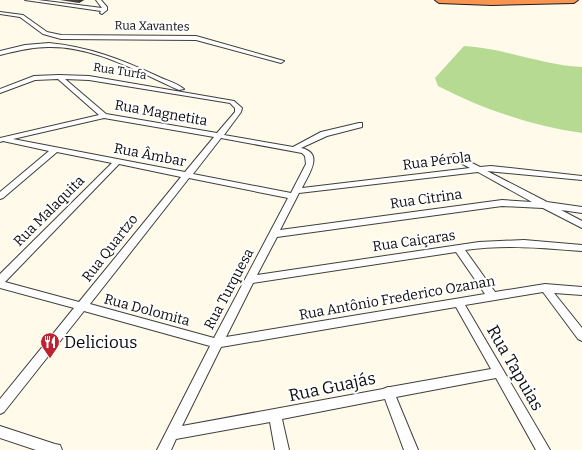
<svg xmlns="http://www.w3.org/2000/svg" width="582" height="450" font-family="Bitter,serif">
<rect width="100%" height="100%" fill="#fffaea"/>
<!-- forest -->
<path fill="#b7da93" d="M464,46C504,48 542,65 582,67V133C533,126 482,109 438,86L435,78Z"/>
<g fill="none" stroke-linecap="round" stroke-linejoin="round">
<!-- street casing -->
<g stroke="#3f3f3f" stroke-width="2">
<path id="street" d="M25,0H38L102,8L96,0H101L107,7V10L102,14L100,13L101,11Z
M0,12L23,15L47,32L61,35L196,36L284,61L281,63L196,40L61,39L43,34L20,17L0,14Z
M49,43C89,47 121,59 157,76C165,80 177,83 184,89L179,90C138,72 95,46 48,47C32,47 16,51 0,55V51L25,45Z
M59,75L89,76L234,101L242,108L241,112L224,135L293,147L321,132L359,123H362V127L327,136L301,148C325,153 308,175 302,188L470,168L451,158L450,156L454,154L480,167L491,166L582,176V180L487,171L547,202L582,207V213L561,210L582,221V228L543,208L502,206L277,237L257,275L479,242L524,240L582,245V251C543,248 504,244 465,250L495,292L545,284L582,287V295L554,293L582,328V341L578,339L543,292L465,305L550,450H536L496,378L396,397L418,450H404L385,399L282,419L289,450H275L270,422L176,439L171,450H157L210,346L84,311L4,412L0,414V399L74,308L0,288V274L112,163L57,152L3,198L0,199V192L49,151L3,141L0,142V138L99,115L58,79L35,80L0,93V89L34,76ZM65,79L89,80L224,102L230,103L235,108V112L217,133L106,114ZM104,118L214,137L185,172L13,139ZM221,138L302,153L305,156L306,164L291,193L193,174ZM119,164L181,177L79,302L5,282ZM478,172L532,202L502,200L280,230L299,193ZM189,178L288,198L214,338L90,304ZM456,252L485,294L226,337L253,283ZM456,307L491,369L390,387H388L383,389L182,426L221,347Z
M0,426L55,444L60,445L62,450H36L0,438Z"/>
</g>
<!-- highway casing -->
<g stroke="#1d1d1d" stroke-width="2">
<path id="highway" d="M435,0H578L574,3L492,5L439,3Z"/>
</g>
<!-- street -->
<use href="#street" fill="#fff" fill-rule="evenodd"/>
<!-- highway -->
<use href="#highway" fill="#f79551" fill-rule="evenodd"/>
</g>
<!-- wall -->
<path fill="#48413e" d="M60,0H84L79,3Z"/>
<!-- shaded-wall -->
<path fill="#3b3532" d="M79,0H84L79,3Z"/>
<!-- icons -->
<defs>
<g id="restaurant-pin" transform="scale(1)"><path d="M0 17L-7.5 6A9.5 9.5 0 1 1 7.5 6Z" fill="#bd2231" stroke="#fff"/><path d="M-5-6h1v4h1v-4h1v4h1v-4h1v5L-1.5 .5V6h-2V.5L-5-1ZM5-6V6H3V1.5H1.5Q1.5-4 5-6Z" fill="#fff"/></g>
</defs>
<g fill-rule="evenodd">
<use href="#restaurant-pin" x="50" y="342"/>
</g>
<g text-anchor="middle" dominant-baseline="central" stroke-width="4" stroke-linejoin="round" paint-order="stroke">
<!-- far-street labels -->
<g font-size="12" fill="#0c0c0c" stroke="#fff">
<text transform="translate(152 26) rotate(1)">Rua Xavantes</text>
<text transform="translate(120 71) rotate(9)">Rua Turfa</text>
</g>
<!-- street labels -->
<g font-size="14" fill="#0c0c0c" stroke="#fff">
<text transform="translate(161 113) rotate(10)">Rua Magnetita</text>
<text transform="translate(150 155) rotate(11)">Rua Âmbar</text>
<text transform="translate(437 161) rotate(-7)">Rua Pérola</text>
<text transform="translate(426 199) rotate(-8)">Rua Citrina</text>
<text transform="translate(49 211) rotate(-45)">Rua Malaquita</text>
<text transform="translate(414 241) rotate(-8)">Rua Caiçaras</text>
<text transform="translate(110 248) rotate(-52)">Rua Quartzo</text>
<text transform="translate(229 289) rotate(-62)">Rua Turquesa</text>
<text transform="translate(397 298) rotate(-10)">Rua Antônio Frederico Ozanan</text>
<text transform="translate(147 310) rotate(15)">Rua Dolomita</text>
</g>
<!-- near-poi labels -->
<g font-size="17" fill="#0c0c0c" stroke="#fff" text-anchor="start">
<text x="64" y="342">Delicious</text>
</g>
<!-- near-street labels -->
<g font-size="17" fill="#0c0c0c" stroke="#fff">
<text transform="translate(515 368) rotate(60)">Rua Tapuias</text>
<text transform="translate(332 387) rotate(-12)">Rua Guajás</text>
</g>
</g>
</svg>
